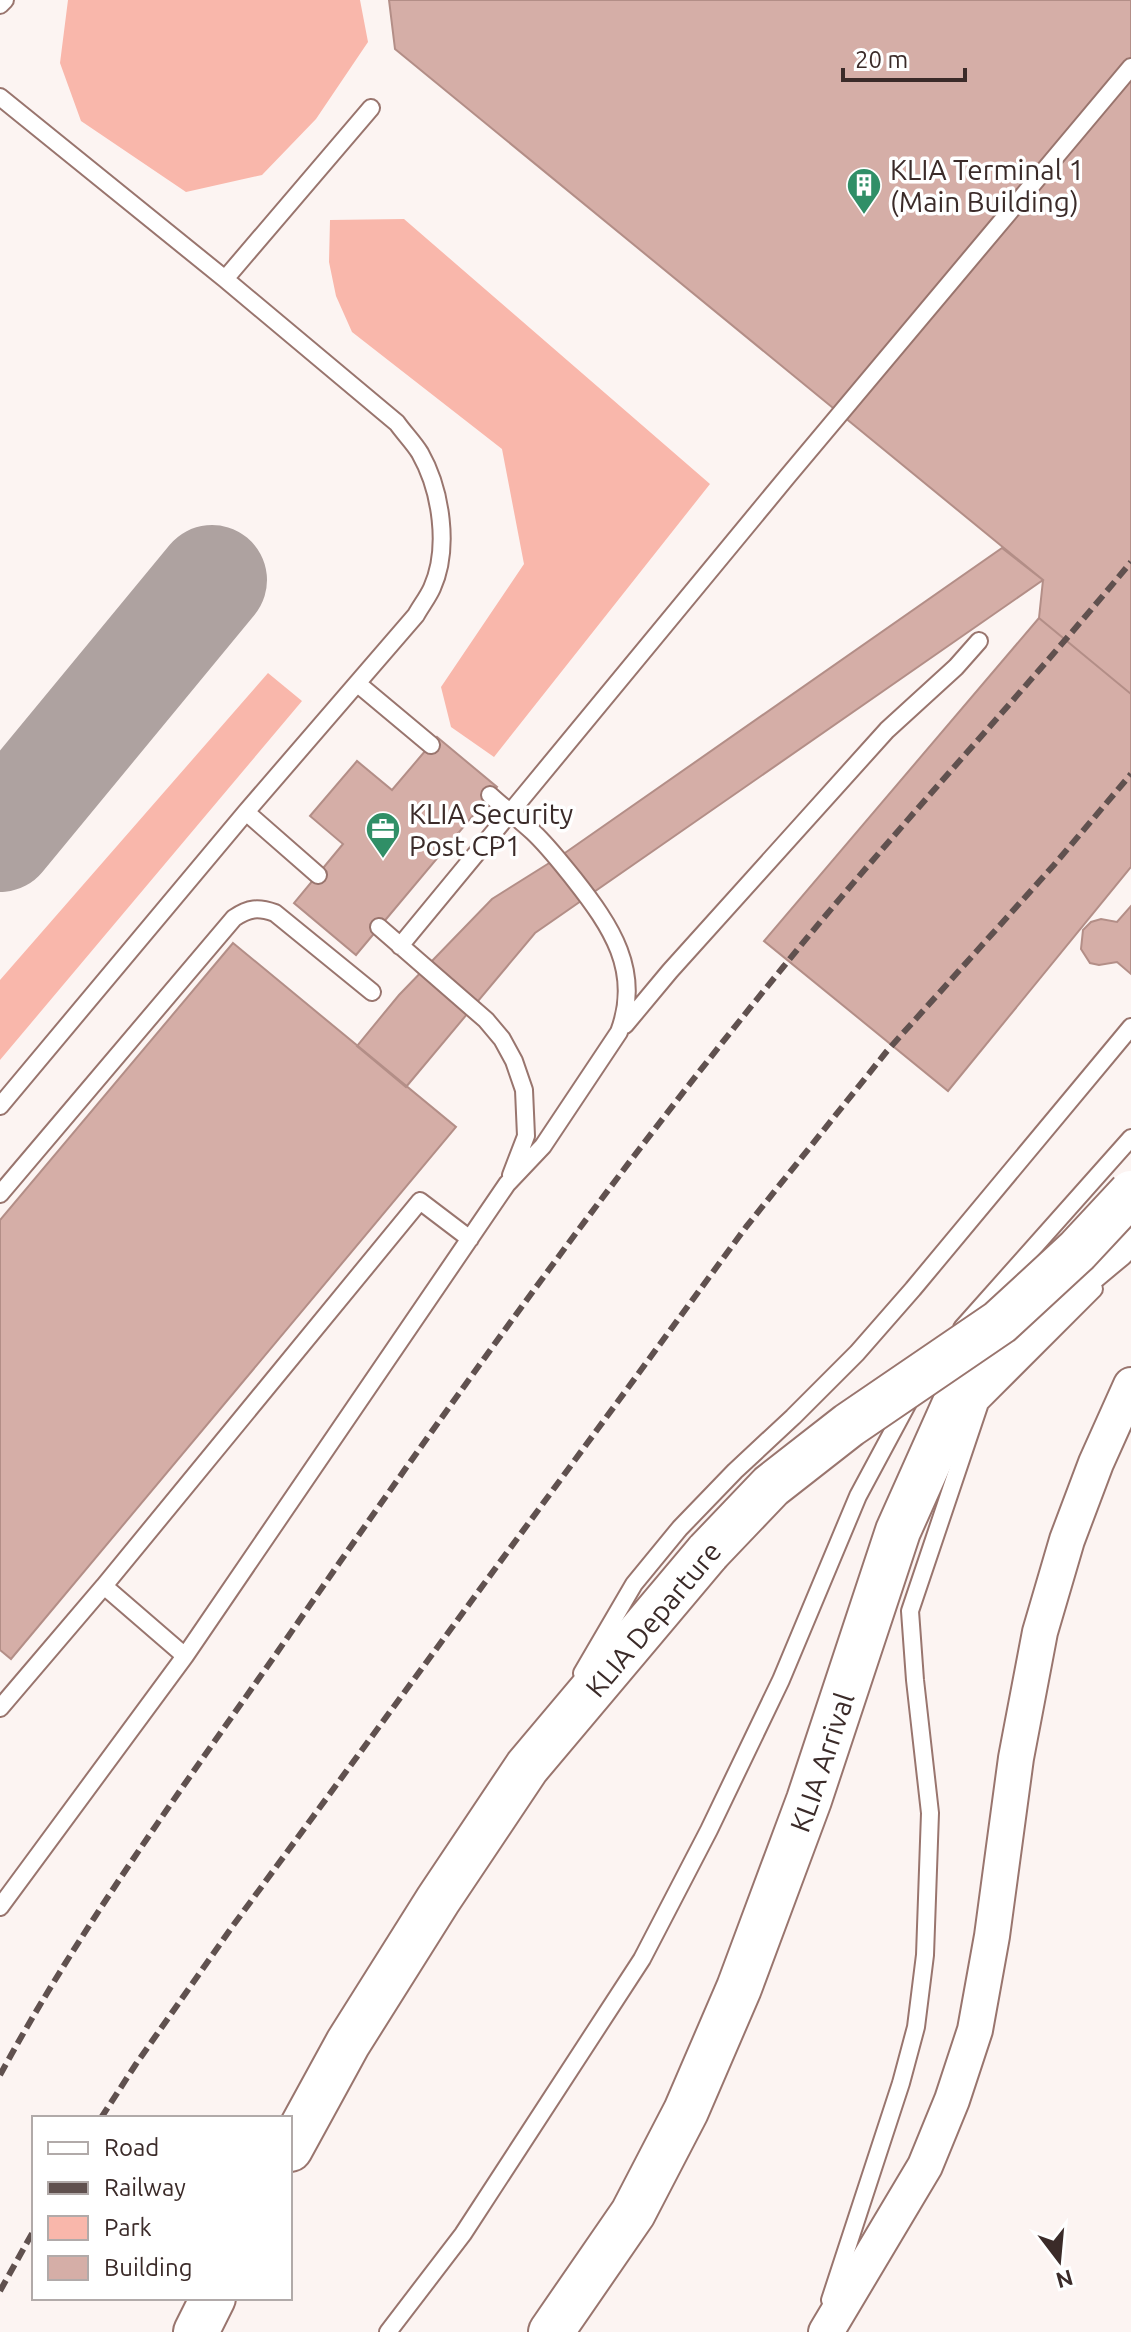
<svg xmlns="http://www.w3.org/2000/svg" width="1131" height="2332" font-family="Ubuntu,sans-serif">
<rect width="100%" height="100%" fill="#fcf4f2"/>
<!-- green -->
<path fill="#f9b7ab" d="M68,0H360L368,42L316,119L262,175L186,192L81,121L60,63Z
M404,219L710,484L494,757L451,727L441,687L524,564L502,449L352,332L336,296L329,262L330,220Z
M268,673L302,701L0,1060V980Z"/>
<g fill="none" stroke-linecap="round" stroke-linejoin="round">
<!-- taxiway -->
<path stroke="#aea2a0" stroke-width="110" d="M0,837L212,580"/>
</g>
<!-- building -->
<path fill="#d5aea7" stroke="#b38e87" stroke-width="2" d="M389,0H1131V694L1039,618L1043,580L395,49Z
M1002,548L1043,580L535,933L406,1087L357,1046L399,995L492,899L562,855Z
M1039,618L1131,694V867L948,1091L764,941Z
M437,737L497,787L356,955L294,903L343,844L310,816L357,761L392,790Z
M1131,906V974L1117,962L1099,965L1090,963L1081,949L1083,930L1091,922L1101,919L1117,922Z
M233,943L456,1127L11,1659L0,1650V1220Z"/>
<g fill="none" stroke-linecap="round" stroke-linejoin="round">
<!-- service casing -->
<g stroke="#99756e" stroke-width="20">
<path id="service" d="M0,5L5,0
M0,97L225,279L397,423C404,433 414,443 420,453C441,490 450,548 432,588C428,597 421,606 416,615L246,812L0,1106
M225,279L371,108
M358,684L431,745
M246,812L318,875
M379,927L486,1020L502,1039L514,1061L524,1090L526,1136L511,1175
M400,946L787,477L1131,67
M625,1025L670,971L887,730L956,667L979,641
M0,1194L234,918C249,908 258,907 275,913L372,992
M962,1328L1131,1138
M104,1586L420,1201L470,1239
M582,1673L634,1584L680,1528L735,1471L793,1417L857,1353L913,1289L1131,1027
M0,1708L104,1586L185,1656
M0,1907L185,1656L507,1184L543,1146L619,1032C642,971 611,926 574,879C561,863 548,846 533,832C519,819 504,808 490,795
M830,2300L901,2083L916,2027L925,1955L930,1813L915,1680L910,1611L980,1403L1094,1289
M388,2332L463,2234L642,1959L709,1830L781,1680L858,1496L909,1401"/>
</g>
<!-- minor casing -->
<g stroke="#99756e" stroke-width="38">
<path id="minor" d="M826,2332L925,2166L952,2100L975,2030L992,1936L1016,1758L1040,1632L1067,1540L1096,1463L1131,1385"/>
</g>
<!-- primary casing -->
<g stroke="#99756e" stroke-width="48">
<g id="primary">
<path d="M290,2149L348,2043L438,1900L527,1767L708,1552"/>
<path d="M196,2332L213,2298"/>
<path id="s1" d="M551,2332L633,2213L686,2111L739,1988L809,1800L898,1531L957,1399L978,1368L1011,1332L1114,1246L1131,1229"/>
</g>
</g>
<!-- service -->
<use href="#service" stroke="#fff" stroke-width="16"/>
<!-- minor -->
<use href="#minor" stroke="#fff" stroke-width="34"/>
<!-- primary -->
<use href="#primary" stroke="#fff" stroke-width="44"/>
<!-- rail -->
<path stroke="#60514f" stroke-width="6" stroke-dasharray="12 6" stroke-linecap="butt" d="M0,2075C80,1928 180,1791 276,1654C438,1420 603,1187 784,966C896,828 1018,699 1131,562
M101,2118L136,2064L232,1927L746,1227L887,1051L1054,865L1131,774
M0,2291L34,2230"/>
<!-- primary-bridge casing -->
<g stroke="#99756e" stroke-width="48" stroke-linecap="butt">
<path id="primary-bridge" d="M708,1552L771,1486L849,1425L1000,1322L1077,1251L1131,1193"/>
</g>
<!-- primary-bridge -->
<use href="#primary-bridge" stroke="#fff" stroke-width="44"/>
</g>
<!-- icons -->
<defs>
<g id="building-pin" transform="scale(1.8)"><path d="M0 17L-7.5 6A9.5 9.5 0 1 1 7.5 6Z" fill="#308f67" stroke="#fff"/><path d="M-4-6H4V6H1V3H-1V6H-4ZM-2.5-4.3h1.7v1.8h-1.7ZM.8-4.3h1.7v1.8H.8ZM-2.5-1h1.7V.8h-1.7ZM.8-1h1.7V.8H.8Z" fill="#fff"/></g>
<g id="office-pin" transform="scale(1.8)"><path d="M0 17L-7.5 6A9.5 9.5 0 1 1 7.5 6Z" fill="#308f67" stroke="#fff"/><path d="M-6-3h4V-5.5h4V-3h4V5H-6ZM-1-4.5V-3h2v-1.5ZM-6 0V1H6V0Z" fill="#fff"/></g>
</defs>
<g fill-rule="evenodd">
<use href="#building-pin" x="864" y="185"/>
<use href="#office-pin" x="383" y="829"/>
</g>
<g text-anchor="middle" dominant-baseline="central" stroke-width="7" stroke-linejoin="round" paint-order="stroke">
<!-- poi labels -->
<g font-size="28" fill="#3b2b29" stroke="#fff" text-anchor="start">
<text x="890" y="169">KLIA Terminal 1<tspan x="890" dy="32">(Main Building)</tspan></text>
<text x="409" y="813">KLIA Security<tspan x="409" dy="32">Post CP1</tspan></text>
</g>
<!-- street labels -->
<g font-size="28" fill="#3b2b29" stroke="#fff">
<text transform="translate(653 1619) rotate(-50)">KLIA Departure</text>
<text stroke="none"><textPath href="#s1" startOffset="634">KLIA Arrival</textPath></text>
</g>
</g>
<!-- legend -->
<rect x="32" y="2116" width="260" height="184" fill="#ffffff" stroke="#b1aaa9" stroke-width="2"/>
<rect x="48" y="2142" width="40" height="12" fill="#ffffff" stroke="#b1aaa9" stroke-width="2"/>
<text x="104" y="2156" font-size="24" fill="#3b2b29">Road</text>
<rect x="48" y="2182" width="40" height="12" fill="#60514f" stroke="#b1aaa9" stroke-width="2"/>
<text x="104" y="2196" font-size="24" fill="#3b2b29">Railway</text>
<rect x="48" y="2216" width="40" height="24" fill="#f9b7ab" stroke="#b1aaa9" stroke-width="2"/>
<text x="104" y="2236" font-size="24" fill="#3b2b29">Park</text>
<rect x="48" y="2256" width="40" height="24" fill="#d5aea7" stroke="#b1aaa9" stroke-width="2"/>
<text x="104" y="2276" font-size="24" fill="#3b2b29">Building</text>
<!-- north arrow -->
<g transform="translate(1059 2260) rotate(164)" stroke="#ffffff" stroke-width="6" paint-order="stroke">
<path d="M0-6L14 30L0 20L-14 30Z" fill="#3b2b29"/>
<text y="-12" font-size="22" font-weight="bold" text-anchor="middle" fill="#3b2b29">N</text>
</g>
<!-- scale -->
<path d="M843 68v12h122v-12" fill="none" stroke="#3b2b29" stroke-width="4"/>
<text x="855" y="68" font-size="24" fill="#3b2b29" stroke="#ffffff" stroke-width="6" paint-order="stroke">20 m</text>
</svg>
